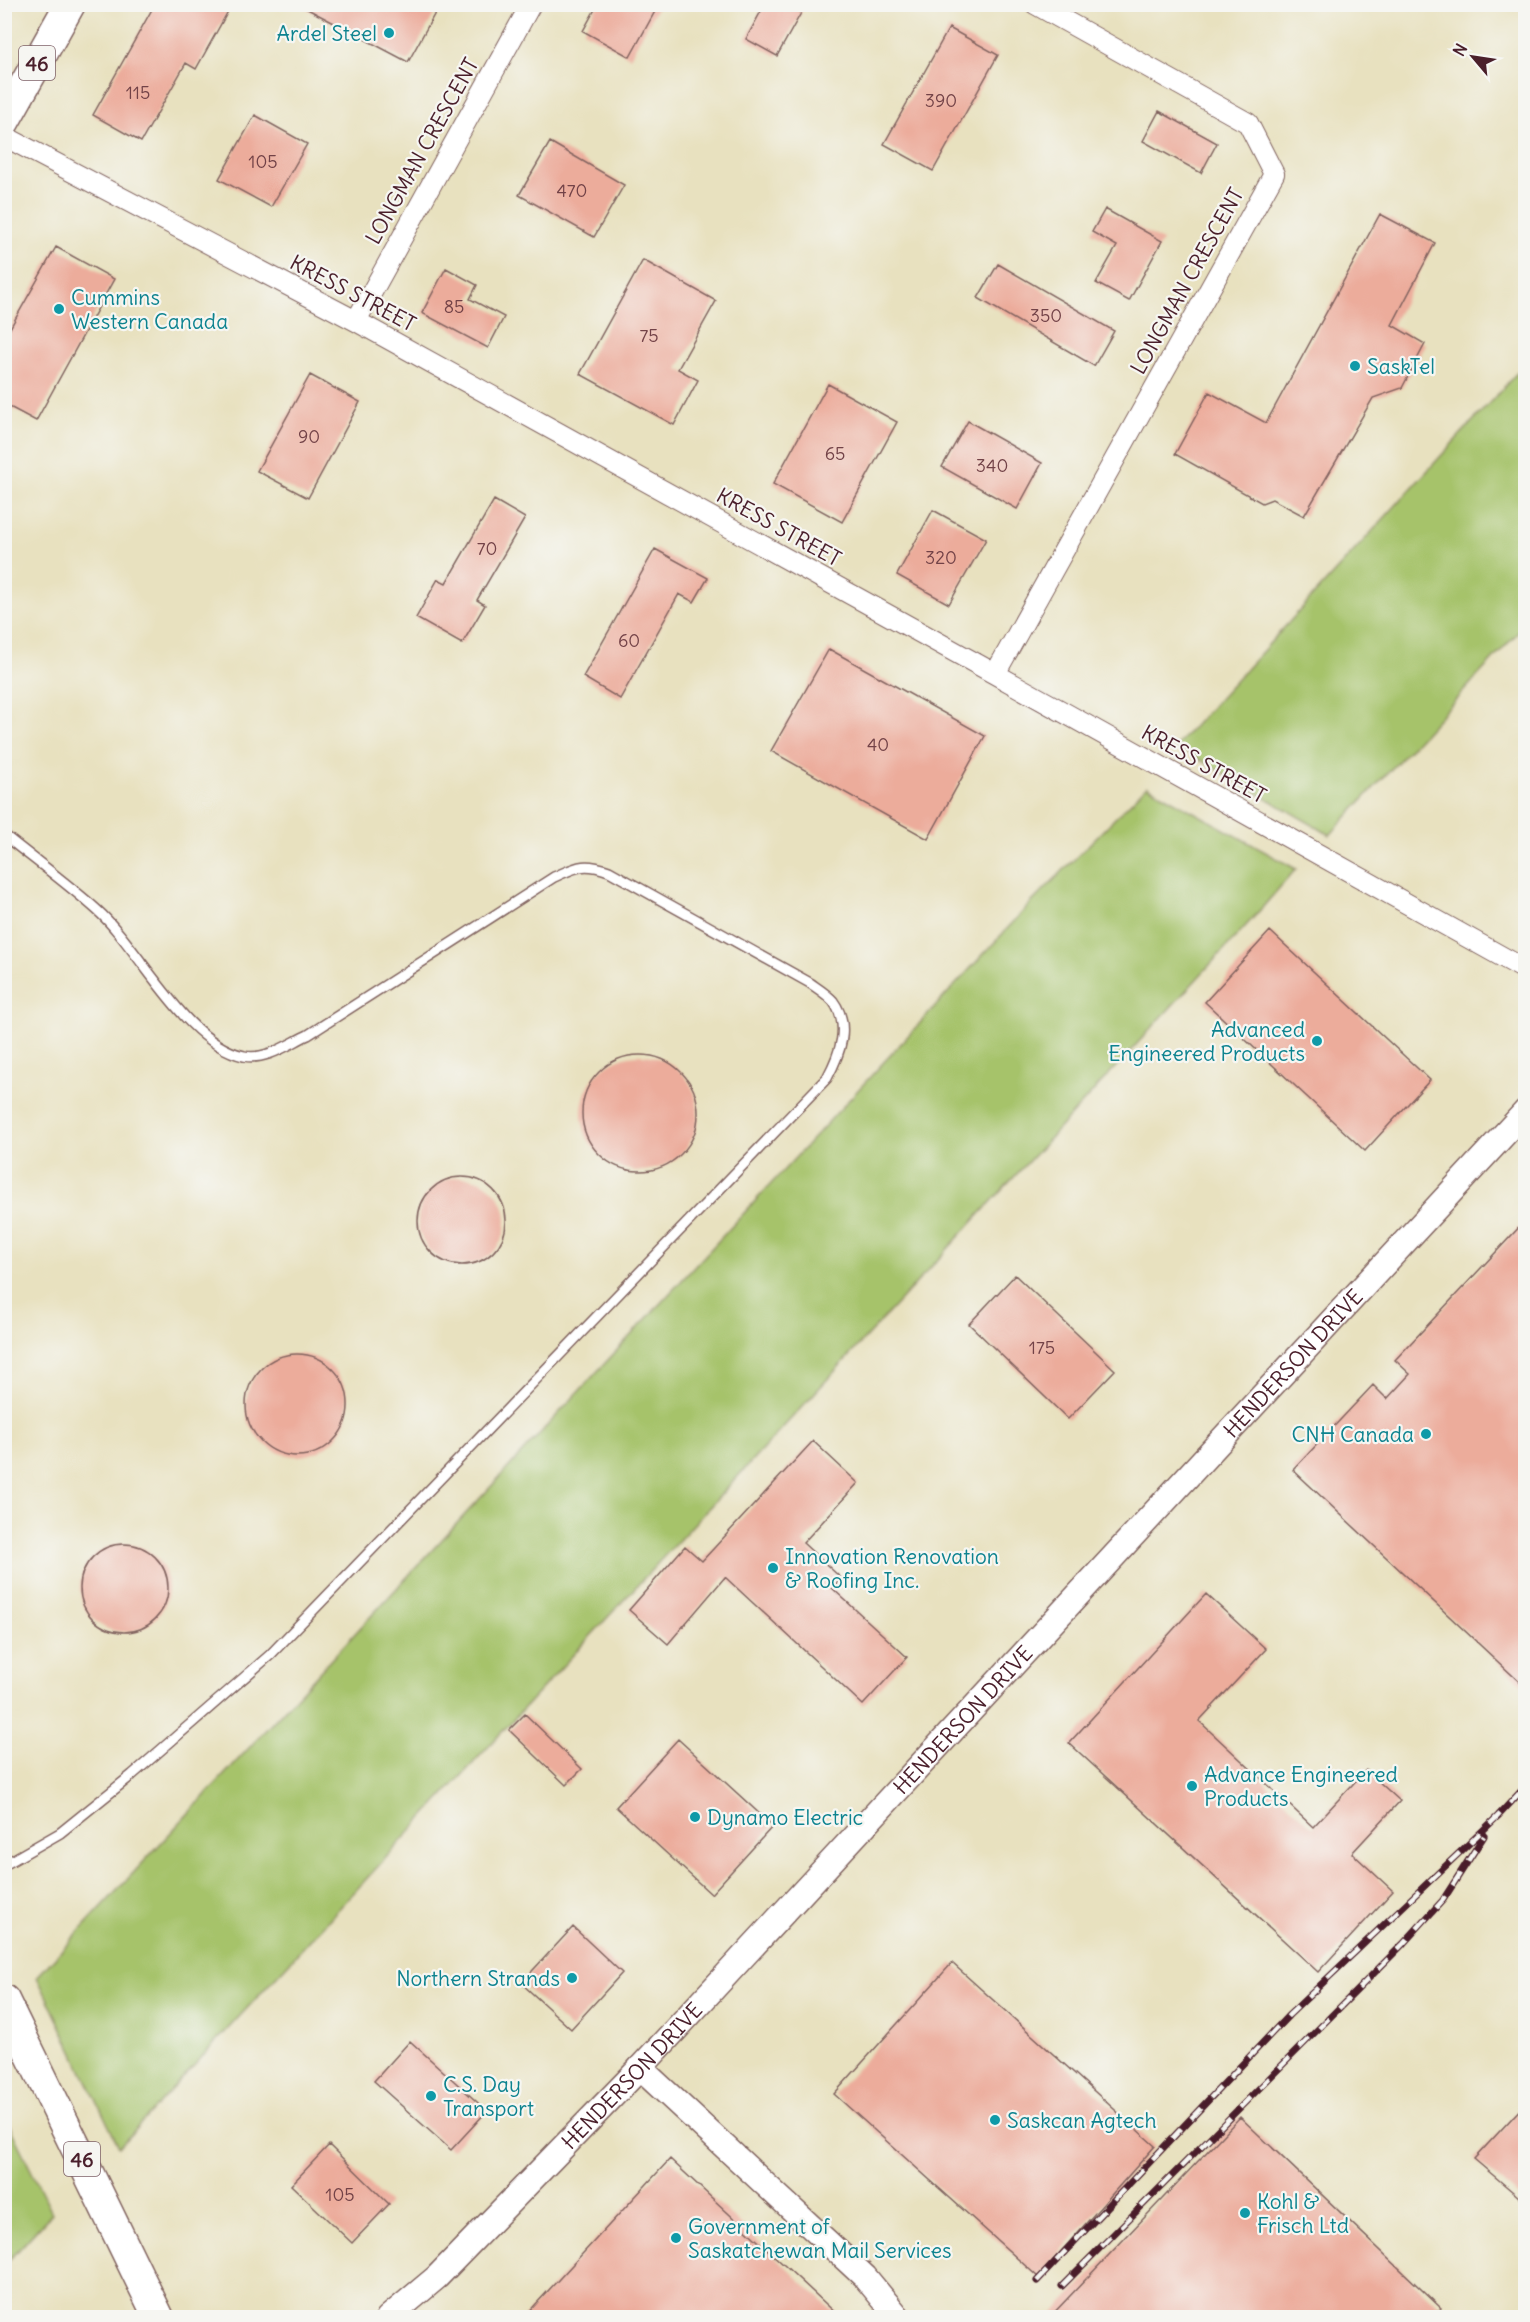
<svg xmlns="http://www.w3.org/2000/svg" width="1530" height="2322" font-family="Delius,sans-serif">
<rect width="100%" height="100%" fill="#f6f6f2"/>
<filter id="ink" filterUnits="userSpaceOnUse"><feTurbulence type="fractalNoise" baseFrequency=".0167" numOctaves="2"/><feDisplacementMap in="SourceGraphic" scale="12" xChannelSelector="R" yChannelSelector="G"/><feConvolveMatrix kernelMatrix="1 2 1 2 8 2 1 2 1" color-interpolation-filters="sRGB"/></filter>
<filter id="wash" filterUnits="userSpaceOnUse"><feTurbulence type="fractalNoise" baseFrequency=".008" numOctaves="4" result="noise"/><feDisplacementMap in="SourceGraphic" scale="24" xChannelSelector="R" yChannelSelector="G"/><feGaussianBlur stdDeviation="1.35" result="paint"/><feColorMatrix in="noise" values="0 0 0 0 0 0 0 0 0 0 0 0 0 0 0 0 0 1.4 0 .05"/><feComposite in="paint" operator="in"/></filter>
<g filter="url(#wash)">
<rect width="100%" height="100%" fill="#e8e1bf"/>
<!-- green -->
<path fill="#a6c36b" stroke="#78714b" stroke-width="1.5" d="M1525,364V625L1330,835L1176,746Z
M1147,786L1296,869L1254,917L119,2147L37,1977L1031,903Z
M4,2115L52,2213L5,2265H4Z"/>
<g id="blocks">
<!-- building -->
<path fill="#ecac9b" d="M155,4H232L196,69L186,63L141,142L93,115Z
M298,4H440L408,62Z
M598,4H659L630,57L583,31Z
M765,4H806L777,56L746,39Z
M949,28L998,55L933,171L884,144Z
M1159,111L1217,143L1201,173L1143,141Z
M255,115L307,144L271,207L219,179Z
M550,142L624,185L594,237L519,195Z
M1105,209L1162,241L1129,301L1096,283L1117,246L1092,232Z
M1380,214L1435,243L1392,325L1425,344L1402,388L1373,398L1304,516L1272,499L1262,503L1175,454L1209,392L1266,423Z
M56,247L114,279L36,421L4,404V339Z
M643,260L716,301L678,369L698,380L674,425L580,374Z
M998,264L1114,331L1094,366L978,298Z
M446,268L477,285L470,299L504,317L488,348L422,313Z
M310,375L360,402L308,498L257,471Z
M828,384L897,422L842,522L773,484Z
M968,421L1042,463L1017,509L942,467Z
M494,500L525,518L477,600L485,605L462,644L416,618L438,579L446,583Z
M933,510L986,539L949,604L897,575Z
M655,549L708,578L694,602L679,594L620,699L583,677Z
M829,649L985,736L928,839L771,751Z
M1270,931L1430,1080L1365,1151L1205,1002Z
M582 1113a58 58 0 1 1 116 0a58 58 0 1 1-116 0Z
M418 1221a44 44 0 1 1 88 0a44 44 0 1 1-88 0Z
M1526,1220V1688L1293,1470L1373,1385L1387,1399L1410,1374L1395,1360Z
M1015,1275L1115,1370L1068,1419L969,1324Z
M246 1405a51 51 0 1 1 102 0a51 51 0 1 1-102 0Z
M813,1441L858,1483L803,1543L841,1578L832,1588L907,1657L863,1705L725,1577L668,1644L629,1610L685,1546L702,1561Z
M80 1588a44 44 0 1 1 88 0a44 44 0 1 1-88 0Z
M1206,1594L1266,1649L1199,1721L1313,1827L1366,1770L1400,1801L1352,1853L1393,1891L1318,1972L1069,1743Z
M525,1714L582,1769L566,1785L509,1730Z
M678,1739L773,1826L711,1894L616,1807Z
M573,1927L622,1973L571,2029L521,1983Z
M952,1963L1155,2146L1038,2277L834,2094Z
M410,2041L487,2111L451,2150L374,2081Z
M1526,2103V2203L1474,2159Z
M1240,2117L1441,2308L1432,2318H1049Z
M329,2145L389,2204L352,2243L291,2185Z
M670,2159L841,2318H523Z"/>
</g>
</g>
<g filter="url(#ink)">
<use href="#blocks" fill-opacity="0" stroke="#81635f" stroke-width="1.5"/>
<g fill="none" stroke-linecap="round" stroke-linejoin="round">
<!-- service casing -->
<g stroke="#81635f" stroke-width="12">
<path id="service" d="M4,835C35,860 68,884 97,910C140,948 185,1044 244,1056C266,1061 290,1043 308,1035L554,877C577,867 583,862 609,871L810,983C817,988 827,994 833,1001C851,1025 840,1054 827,1078L270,1655L132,1775L60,1833L4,1865"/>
</g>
<!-- minor casing -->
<g stroke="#81635f" stroke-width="22">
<path id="minor" d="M4,136L356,321L995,674L1526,970
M356,321L531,4
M995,674L1274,174L1248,123L1035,4"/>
</g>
<!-- tertiary casing -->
<g stroke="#81635f" stroke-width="27">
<g id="tertiary">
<path d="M640,2068L865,2277L899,2318"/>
<path id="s1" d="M388,2318L437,2277L640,2068L1526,1111"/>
</g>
</g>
<!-- primary casing -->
<g stroke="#81635f" stroke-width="33">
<path id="primary" d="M4,122L70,4
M4,2000L159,2318"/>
</g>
<!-- service -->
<use href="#service" stroke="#fff" stroke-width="9"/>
<!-- minor -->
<use href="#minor" stroke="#fff" stroke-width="20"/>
<!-- tertiary -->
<use href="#tertiary" stroke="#fff" stroke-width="24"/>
<!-- primary -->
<use href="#primary" stroke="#fff" stroke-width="30"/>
<!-- rail casing -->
<g stroke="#4a1f2b" stroke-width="7">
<path id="rail" d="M1037,2281L1289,2015L1498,1816L1526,1786
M1062,2286L1403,1944L1443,1900L1484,1836"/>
</g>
<!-- rail -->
<use href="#rail" stroke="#f6f6f2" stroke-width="4.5" stroke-dasharray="14" stroke-linecap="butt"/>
</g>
</g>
<!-- markers -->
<g fill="#0f9aa8" stroke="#f6f6f2" stroke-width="2">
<circle cx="389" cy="33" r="6"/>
<circle cx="59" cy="309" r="6"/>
<circle cx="1355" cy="366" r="6"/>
<circle cx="1317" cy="1041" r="6"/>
<circle cx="1426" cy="1434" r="6"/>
<circle cx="773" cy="1568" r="6"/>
<circle cx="1192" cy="1786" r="6"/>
<circle cx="695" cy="1817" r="6"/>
<circle cx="572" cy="1978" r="6"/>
<circle cx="431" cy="2096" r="6"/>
<circle cx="995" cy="2120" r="6"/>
<circle cx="1245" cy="2213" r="6"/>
<circle cx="676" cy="2238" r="6"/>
</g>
<g text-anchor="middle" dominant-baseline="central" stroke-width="4.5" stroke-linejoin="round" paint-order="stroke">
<!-- number labels -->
<g font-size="18" fill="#724247">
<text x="138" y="92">115</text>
<text x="941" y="100">390</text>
<text x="263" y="161">105</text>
<text x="572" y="190">470</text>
<text x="454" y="306">85</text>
<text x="1046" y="315">350</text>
<text x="649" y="335">75</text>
<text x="309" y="436">90</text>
<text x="835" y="453">65</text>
<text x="992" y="465">340</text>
<text x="487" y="548">70</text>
<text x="941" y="557">320</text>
<text x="629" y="640">60</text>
<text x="878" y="744">40</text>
<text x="1042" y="1347">175</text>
<text x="340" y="2194">105</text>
</g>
<!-- shield labels -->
<g fill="#f6f6f2" stroke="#7e6067" stroke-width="1.5">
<rect x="19" y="46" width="36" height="34" rx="4.5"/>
<rect x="64" y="2142" width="36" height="34" rx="4.5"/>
</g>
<g font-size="20" font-weight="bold" fill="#4a1f2b">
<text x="37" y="63">46</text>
<text x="82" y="2159">46</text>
</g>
<!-- culture labels -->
<g font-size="21" fill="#0d838f" stroke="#f6f6f2" text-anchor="start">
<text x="377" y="33" text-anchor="end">Ardel Steel</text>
<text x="71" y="297">Cummins<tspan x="71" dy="24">Western Canada</tspan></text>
<text x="1367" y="366">SaskTel</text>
<text x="1305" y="1029" text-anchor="end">Advanced<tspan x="1305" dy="24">Engineered Products</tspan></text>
<text x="1414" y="1434" text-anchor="end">CNH Canada</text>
<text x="785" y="1556">Innovation Renovation<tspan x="785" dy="24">&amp; Roofing Inc.</tspan></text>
<text x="1204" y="1774">Advance Engineered<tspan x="1204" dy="24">Products</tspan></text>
<text x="707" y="1817">Dynamo Electric</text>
<text x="560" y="1978" text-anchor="end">Northern Strands</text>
<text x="443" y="2084">C.S. Day<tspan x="443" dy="24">Transport</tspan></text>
<text x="1007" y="2120">Saskcan Agtech</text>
<text x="1257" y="2201">Kohl &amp;<tspan x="1257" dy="24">Frisch Ltd</tspan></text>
<text x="688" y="2226">Government of<tspan x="688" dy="24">Saskatchewan Mail Services</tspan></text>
</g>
<!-- street labels -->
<g font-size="21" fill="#4a1f2b" stroke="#f6f6f2">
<text transform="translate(422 151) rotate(-61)">LONGMAN CRESCENT</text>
<text transform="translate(1187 281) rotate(-61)">LONGMAN CRESCENT</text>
<text transform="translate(353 293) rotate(28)">KRESS STREET</text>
<text transform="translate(779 527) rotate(29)">KRESS STREET</text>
<text transform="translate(1204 764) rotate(29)">KRESS STREET</text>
<text stroke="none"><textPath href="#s1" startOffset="1316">HENDERSON DRIVE</textPath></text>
<text stroke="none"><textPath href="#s1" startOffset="830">HENDERSON DRIVE</textPath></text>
<text stroke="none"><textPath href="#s1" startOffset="344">HENDERSON DRIVE</textPath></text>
</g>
</g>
<!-- margin -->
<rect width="1530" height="2322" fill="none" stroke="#f6f6f2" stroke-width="24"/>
<!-- north arrow -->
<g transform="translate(1473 57) rotate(299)" stroke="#f6f6f2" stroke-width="4.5" paint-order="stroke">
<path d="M0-4.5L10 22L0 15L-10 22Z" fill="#4a1f2b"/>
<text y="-9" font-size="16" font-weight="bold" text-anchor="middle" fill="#4a1f2b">N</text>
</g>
</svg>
